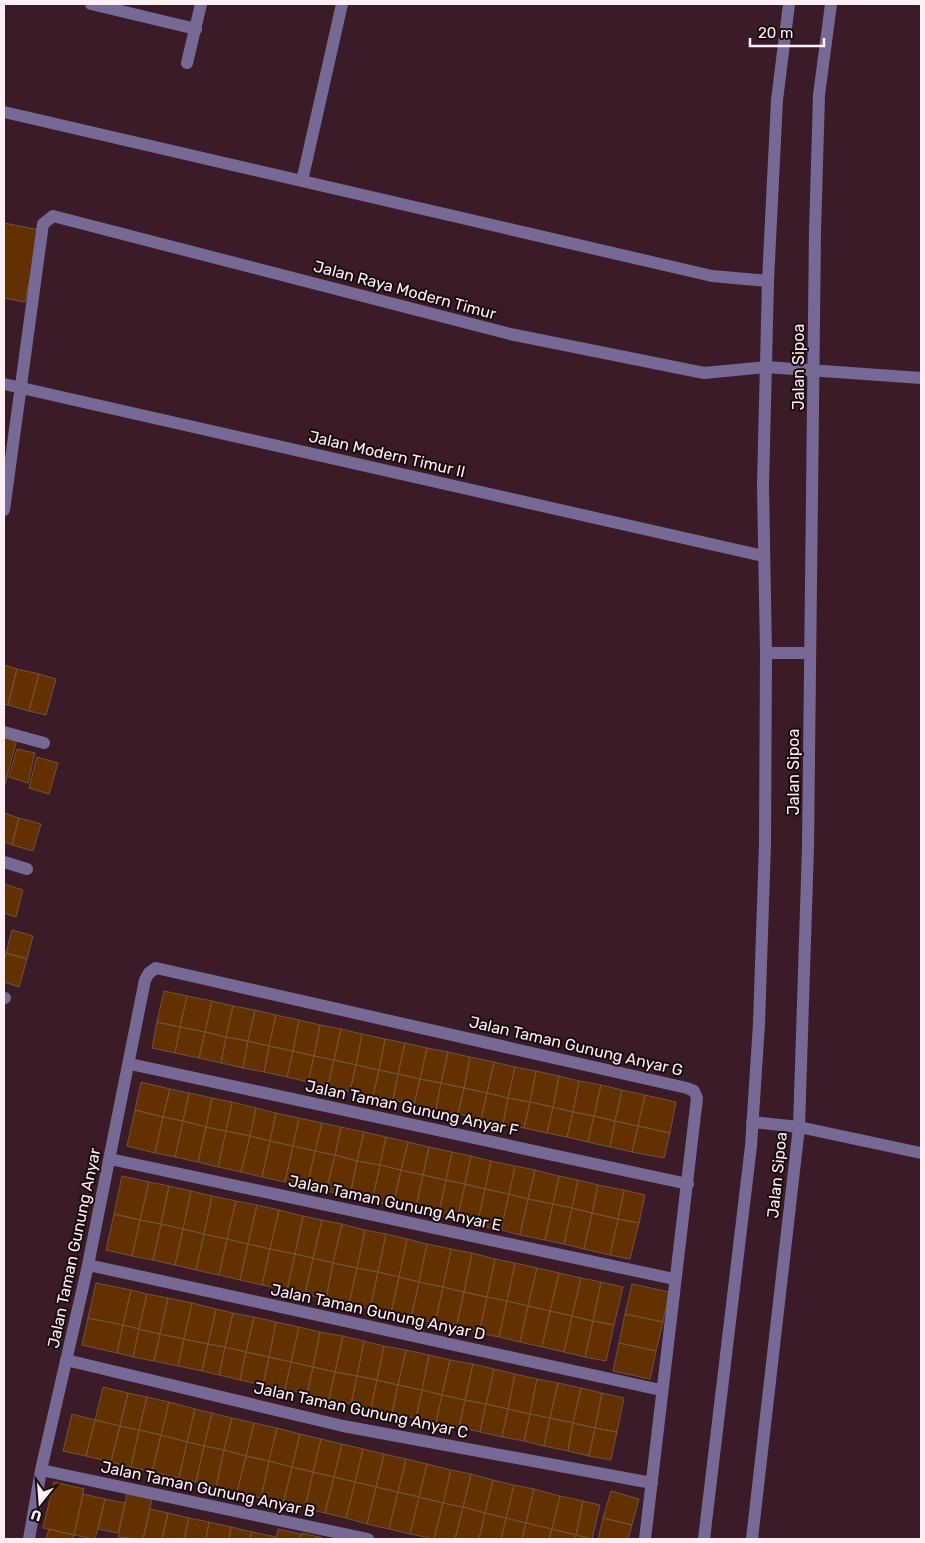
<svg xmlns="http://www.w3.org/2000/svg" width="925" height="1543" font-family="Rubik,sans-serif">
<rect width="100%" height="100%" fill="#3c1b28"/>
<!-- building -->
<path fill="#633100" stroke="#72523b" d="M4,223L40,230L25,302L4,298Z
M4,665L17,669L8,705L4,704Z
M17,669L39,674L29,711L8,705Z
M39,674L56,679L46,715L29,711Z
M4,735L17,739L5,784H4Z
M17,749L35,753L28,783L9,777Z
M37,757L58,763L49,794L29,788Z
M4,813L19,818L12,845L4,842Z
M19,818L41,824L33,851L12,845Z
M4,884L23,890L16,917L4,913Z
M12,930L33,936L27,959L6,953Z
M6,953L27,959L19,987L4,982V962Z
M164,991L187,996L180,1027L157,1022Z
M187,996L212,1001L205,1032L180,1027Z
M212,1001L233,1006L226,1037L205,1032Z
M233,1006L255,1010L248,1041L226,1037Z
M255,1010L276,1015L269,1046L248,1041Z
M276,1015L299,1020L293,1051L269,1046Z
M299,1020L320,1025L314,1056L293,1051Z
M157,1022L180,1027L175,1053L152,1048Z
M320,1025L341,1029L334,1060L314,1056Z
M180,1027L205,1032L199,1058L175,1053Z
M341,1029L362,1034L356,1065L334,1060Z
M205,1032L226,1037L221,1063L199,1058Z
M362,1034L385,1039L379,1070L356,1065Z
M226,1037L248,1041L243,1068L221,1063Z
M385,1039L405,1043L398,1074L379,1070Z
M248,1041L269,1046L264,1072L243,1068Z
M405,1043L427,1048L420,1079L398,1074Z
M269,1046L293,1051L287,1077L264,1072Z
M427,1048L448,1052L441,1083L420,1079Z
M293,1051L314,1056L308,1082L287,1077Z
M448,1052L470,1057L464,1088L441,1083Z
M314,1056L334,1060L328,1086L308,1082Z
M470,1057L494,1062L487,1093L464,1088Z
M334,1060L356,1065L350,1091L328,1086Z
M494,1062L515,1067L508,1098L487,1093Z
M356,1065L379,1070L373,1096L350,1091Z
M515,1067L536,1071L530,1102L508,1098Z
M379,1070L398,1074L393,1100L373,1096Z
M536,1071L559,1076L553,1107L530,1102Z
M398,1074L420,1079L414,1105L393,1100Z
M559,1076L579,1081L573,1112L553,1107Z
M420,1079L441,1083L436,1109L414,1105Z
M579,1081L601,1085L594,1116L573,1112Z
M141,1082L170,1089L163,1117L135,1110Z
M441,1083L464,1088L458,1114L436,1109Z
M601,1085L622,1090L615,1121L594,1116Z
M464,1088L487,1093L481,1119L458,1114Z
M170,1089L189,1093L183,1121L163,1117Z
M622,1090L645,1095L638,1126L615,1121Z
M189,1093L212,1098L206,1127L183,1121Z
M487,1093L508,1098L503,1124L481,1119Z
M645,1095L676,1102L670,1133L638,1126Z
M212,1098L232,1102L226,1131L206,1127Z
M508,1098L530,1102L524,1128L503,1124Z
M232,1102L256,1108L250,1136L226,1131Z
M530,1102L553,1107L547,1133L524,1128Z
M553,1107L573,1112L567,1137L547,1133Z
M256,1108L276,1113L270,1141L250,1136Z
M135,1110L163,1117L155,1153L127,1146Z
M573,1112L594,1116L588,1142L567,1137Z
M276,1113L299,1118L293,1146L270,1141Z
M594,1116L615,1121L610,1147L588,1142Z
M163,1117L183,1121L175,1157L155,1153Z
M299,1118L322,1123L315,1151L293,1146Z
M183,1121L206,1127L198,1162L175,1157Z
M615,1121L638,1126L632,1152L610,1147Z
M322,1123L341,1127L335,1155L315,1151Z
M638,1126L670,1133L664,1158L632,1152Z
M206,1127L226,1131L218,1167L198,1162Z
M341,1127L364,1132L357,1161L335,1155Z
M226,1131L250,1136L241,1172L218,1167Z
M364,1132L386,1137L380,1165L357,1161Z
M250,1136L270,1141L262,1177L241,1172Z
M386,1137L408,1142L401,1170L380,1165Z
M270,1141L293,1146L285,1182L262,1177Z
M408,1142L429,1147L423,1175L401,1170Z
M293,1146L315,1151L307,1187L285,1182Z
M429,1147L452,1152L446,1180L423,1175Z
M315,1151L335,1155L326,1191L307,1187Z
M452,1152L471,1156L465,1184L446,1180Z
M335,1155L357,1161L350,1196L326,1191Z
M471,1156L491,1161L485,1189L465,1184Z
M357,1161L380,1165L372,1201L350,1196Z
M491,1161L515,1166L509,1194L485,1189Z
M380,1165L401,1170L393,1206L372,1201Z
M515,1166L535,1170L528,1199L509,1194Z
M401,1170L423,1175L415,1211L393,1206Z
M535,1170L559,1176L553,1204L528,1199Z
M423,1175L446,1180L438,1216L415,1211Z
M122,1176L149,1182L140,1220L114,1214Z
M559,1176L578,1180L572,1208L553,1204Z
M446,1180L465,1184L457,1220L438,1216Z
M578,1180L598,1185L592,1213L572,1208Z
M149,1182L169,1186L161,1224L140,1220Z
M465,1184L485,1189L477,1225L457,1220Z
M598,1185L624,1190L618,1219L592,1213Z
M169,1186L191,1191L183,1229L161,1224Z
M485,1189L509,1194L501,1230L477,1225Z
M624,1190L645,1195L639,1223L618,1219Z
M191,1191L212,1196L204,1234L183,1229Z
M509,1194L528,1199L520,1235L501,1230Z
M212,1196L236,1201L227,1239L204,1234Z
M528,1199L553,1204L545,1240L520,1235Z
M236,1201L257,1205L248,1244L227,1239Z
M553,1204L572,1208L564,1244L545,1240Z
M257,1205L279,1210L270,1249L248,1244Z
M572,1208L592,1213L584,1249L564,1244Z
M279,1210L303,1216L295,1254L270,1249Z
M592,1213L618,1219L610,1255L584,1249Z
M114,1214L140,1220L132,1256L106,1250Z
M303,1216L322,1220L313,1258L295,1254Z
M618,1219L639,1223L630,1259L610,1255Z
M140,1220L161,1224L153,1260L132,1256Z
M322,1220L342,1224L333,1263L313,1258Z
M161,1224L183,1229L175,1265L153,1260Z
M342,1224L365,1230L357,1268L333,1263Z
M183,1229L204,1234L196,1270L175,1265Z
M365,1230L386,1234L378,1272L357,1268Z
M204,1234L227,1239L219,1275L196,1270Z
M386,1234L407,1239L399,1277L378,1272Z
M227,1239L248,1244L240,1280L219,1275Z
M407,1239L427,1244L419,1282L399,1277Z
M248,1244L270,1249L262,1285L240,1280Z
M427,1244L451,1249L443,1287L419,1282Z
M270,1249L295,1254L287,1290L262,1285Z
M451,1249L472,1253L464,1292L443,1287Z
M472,1253L495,1259L487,1297L464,1292Z
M295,1254L313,1258L305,1294L287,1290Z
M313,1258L333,1263L326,1299L305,1294Z
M495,1259L515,1263L507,1301L487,1297Z
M333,1263L357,1268L349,1304L326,1299Z
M515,1263L537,1268L528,1306L507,1301Z
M357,1268L378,1272L370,1309L349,1304Z
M537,1268L559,1273L550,1311L528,1306Z
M378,1272L399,1277L391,1313L370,1309Z
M559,1273L581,1278L572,1316L550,1311Z
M399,1277L419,1282L411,1318L391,1313Z
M581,1278L601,1282L593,1321L572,1316Z
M419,1282L443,1287L435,1323L411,1318Z
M601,1282L623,1287L614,1325L593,1321Z
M96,1283L131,1290L123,1325L88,1318Z
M632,1284L669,1292L663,1322L625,1314Z
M443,1287L464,1292L456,1328L435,1323Z
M131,1290L147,1294L139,1329L123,1325Z
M464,1292L487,1297L479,1333L456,1328Z
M147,1294L168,1298L160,1334L139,1329Z
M487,1297L507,1301L499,1337L479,1333Z
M168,1298L192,1303L184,1339L160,1334Z
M507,1301L528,1306L520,1342L499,1337Z
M192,1303L216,1309L208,1344L184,1339Z
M528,1306L550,1311L542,1347L520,1342Z
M216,1309L233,1313L225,1347L208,1344Z
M550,1311L572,1316L564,1352L542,1347Z
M233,1313L254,1317L246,1352L225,1347Z
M625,1314L663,1322L656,1351L619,1343Z
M572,1316L593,1321L585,1357L564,1352Z
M254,1317L276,1322L269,1357L246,1352Z
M88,1318L123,1325L117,1353L82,1345Z
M593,1321L614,1325L606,1361L585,1357Z
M276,1322L299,1327L291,1362L269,1357Z
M123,1325L139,1329L133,1357L117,1353Z
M299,1327L320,1332L313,1367L291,1362Z
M139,1329L160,1334L154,1361L133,1357Z
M320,1332L343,1336L335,1372L313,1367Z
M160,1334L184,1339L178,1366L154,1361Z
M343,1336L364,1341L357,1376L335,1372Z
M184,1339L208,1344L202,1371L178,1366Z
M364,1341L384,1346L377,1380L357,1376Z
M619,1343L656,1351L650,1379L613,1371Z
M208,1344L225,1347L219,1375L202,1371Z
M384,1346L406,1350L398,1385L377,1380Z
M225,1347L246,1352L240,1380L219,1375Z
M406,1350L429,1355L422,1390L398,1385Z
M246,1352L269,1357L263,1385L240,1380Z
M429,1355L450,1360L442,1395L422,1390Z
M269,1357L291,1362L285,1389L263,1385Z
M450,1360L473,1364L465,1400L442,1395Z
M291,1362L313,1367L307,1394L285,1389Z
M473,1364L494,1369L486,1404L465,1400Z
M313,1367L335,1372L329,1399L307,1394Z
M494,1369L515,1374L508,1409L486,1404Z
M335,1372L357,1376L351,1404L329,1399Z
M515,1374L537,1379L530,1414L508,1409Z
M357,1376L377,1380L371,1408L351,1404Z
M537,1379L558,1383L550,1418L530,1414Z
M377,1380L398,1385L392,1413L371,1408Z
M558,1383L581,1388L573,1423L550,1418Z
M398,1385L422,1390L416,1418L392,1413Z
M103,1387L128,1393L120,1426L95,1420Z
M581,1388L602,1393L595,1428L573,1423Z
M422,1390L442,1395L436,1422L416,1418Z
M128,1393L147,1397L139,1430L120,1426Z
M602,1393L624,1398L617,1432L595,1428Z
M442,1395L465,1400L459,1427L436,1422Z
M147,1397L169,1402L161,1435L139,1430Z
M465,1400L486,1404L480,1432L459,1427Z
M169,1402L195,1409L187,1442L161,1435Z
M486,1404L508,1409L502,1437L480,1432Z
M195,1409L212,1413L204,1446L187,1442Z
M508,1409L530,1414L524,1441L502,1437Z
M212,1413L232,1418L224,1450L204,1446Z
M72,1414L95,1420L86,1456L63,1451Z
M530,1414L550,1418L544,1446L524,1441Z
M232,1418L254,1423L246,1456L224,1450Z
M550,1418L573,1423L568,1451L544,1446Z
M95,1420L120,1426L111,1462L86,1456Z
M254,1423L277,1428L269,1461L246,1456Z
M573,1423L595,1428L589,1456L568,1451Z
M120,1426L139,1430L131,1467L111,1462Z
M277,1428L300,1434L292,1467L269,1461Z
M595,1428L617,1432L611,1460L589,1456Z
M139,1430L161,1435L152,1472L131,1467Z
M300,1434L321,1439L313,1472L292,1467Z
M161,1435L187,1442L179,1478L152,1472Z
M321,1439L342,1444L334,1477L313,1472Z
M187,1442L204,1446L196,1482L179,1478Z
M342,1444L363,1449L355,1482L334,1477Z
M204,1446L224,1450L216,1487L196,1482Z
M363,1449L384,1454L376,1487L355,1482Z
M224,1450L246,1456L237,1492L216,1487Z
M384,1454L406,1459L398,1492L376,1487Z
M246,1456L269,1461L261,1498L237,1492Z
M406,1459L427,1464L419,1497L398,1492Z
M269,1461L292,1467L283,1504L261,1498Z
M427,1464L451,1470L443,1503L419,1497Z
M292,1467L313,1472L305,1508L283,1504Z
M451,1470L471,1474L463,1507L443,1503Z
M313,1472L334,1477L325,1513L305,1508Z
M471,1474L493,1480L485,1513L463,1507Z
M334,1477L355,1482L346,1518L325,1513Z
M493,1480L514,1485L506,1518L485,1513Z
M54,1482L84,1489L74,1535L43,1528Z
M355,1482L376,1487L367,1524L346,1518Z
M514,1485L534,1489L526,1523L506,1518Z
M376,1487L398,1492L389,1529L367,1524Z
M534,1489L560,1496L552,1529L526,1523Z
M611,1491L639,1499L632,1525L603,1518Z
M398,1492L419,1497L410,1534L389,1529Z
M83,1494L105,1499L95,1539L74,1535Z
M127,1494L152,1499L143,1539L118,1537Z
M560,1496L583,1501L576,1535L552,1529Z
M419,1497L443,1503L434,1539L410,1534Z
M105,1499L125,1503L118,1533L98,1529Z
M583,1501L600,1505L592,1539L576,1535Z
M443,1503L463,1507L455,1539H434Z
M463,1507L485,1513L479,1539H455Z
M150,1509L168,1513L162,1539H143Z
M168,1513L189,1518L184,1539H162Z
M485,1513L506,1518L501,1539H479Z
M189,1518L209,1522L206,1539H184Z
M506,1518L526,1523L522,1539H501Z
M603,1518L632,1525L628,1539H598Z
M209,1522L231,1527L229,1539H206Z
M526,1523L552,1529L549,1539H522Z
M231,1527L252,1532L250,1539H229Z
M49,1529L74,1535L73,1539H46Z
M278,1529L301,1534L300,1539H276Z
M552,1529L576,1535L575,1539H549Z
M252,1532L276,1537L275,1539H250Z
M302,1533L323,1538V1539H300Z
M576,1535L592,1539H575Z"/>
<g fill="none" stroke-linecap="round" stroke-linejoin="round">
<!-- street -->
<path stroke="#766995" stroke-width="12" d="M91,4L196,29
M187,63L201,4
M4,112L712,276L768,281
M302,181L342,4
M4,384L763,556
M4,510L43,224L53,216L510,334L704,373L766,367L921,378
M766,653H810
M4,732L44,743
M4,862L27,869
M4,998H5
M130,1064L688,1184
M752,1122L799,1127L921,1153
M110,1159L674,1279
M88,1265L661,1390
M66,1360L343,1426L652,1483
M41,1470L368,1539
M29,1539L41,1470L88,1265L145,980L149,973L156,968L687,1088L694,1091L697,1098L645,1539
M704,1539L751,1146L759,1024L765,844L766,653L763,485L768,281L777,100L789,4
M752,1539L799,1127L808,847L815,232L819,95L831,4"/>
</g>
<g text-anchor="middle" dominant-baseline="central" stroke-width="4" stroke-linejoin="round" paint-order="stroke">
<!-- street labels -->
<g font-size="16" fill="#feeff4" stroke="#1a0b10">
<text transform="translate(405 290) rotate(15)">Jalan Raya Modern Timur</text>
<text transform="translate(798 367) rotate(-90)">Jalan Sipoa</text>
<text transform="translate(387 454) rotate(13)">Jalan Modern Timur II</text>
<text transform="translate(793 772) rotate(-90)">Jalan Sipoa</text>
<text transform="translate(576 1046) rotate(13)">Jalan Taman Gunung Anyar G</text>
<text transform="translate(412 1108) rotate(12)">Jalan Taman Gunung Anyar F</text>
<text transform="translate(777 1175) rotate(-84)">Jalan Sipoa</text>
<text transform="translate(395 1203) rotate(12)">Jalan Taman Gunung Anyar E</text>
<text transform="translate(74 1248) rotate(-78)">Jalan Taman Gunung Anyar</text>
<text transform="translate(378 1312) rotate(12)">Jalan Taman Gunung Anyar D</text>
<text transform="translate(361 1410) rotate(12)">Jalan Taman Gunung Anyar C</text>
<text transform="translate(208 1489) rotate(12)">Jalan Taman Gunung Anyar B</text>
</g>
</g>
<!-- border -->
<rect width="925" height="1543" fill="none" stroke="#feeff4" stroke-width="10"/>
<!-- north arrow -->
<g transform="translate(40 1503) rotate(197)" stroke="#1a0b10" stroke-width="4" paint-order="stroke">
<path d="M0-4L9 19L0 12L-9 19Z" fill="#feeff4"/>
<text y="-8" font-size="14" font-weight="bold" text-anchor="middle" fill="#feeff4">U</text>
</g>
<!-- scale -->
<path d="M750 38v8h74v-8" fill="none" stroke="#feeff4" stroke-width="2.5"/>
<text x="758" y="38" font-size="15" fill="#feeff4" stroke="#1a0b10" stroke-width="4" paint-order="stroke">20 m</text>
</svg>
